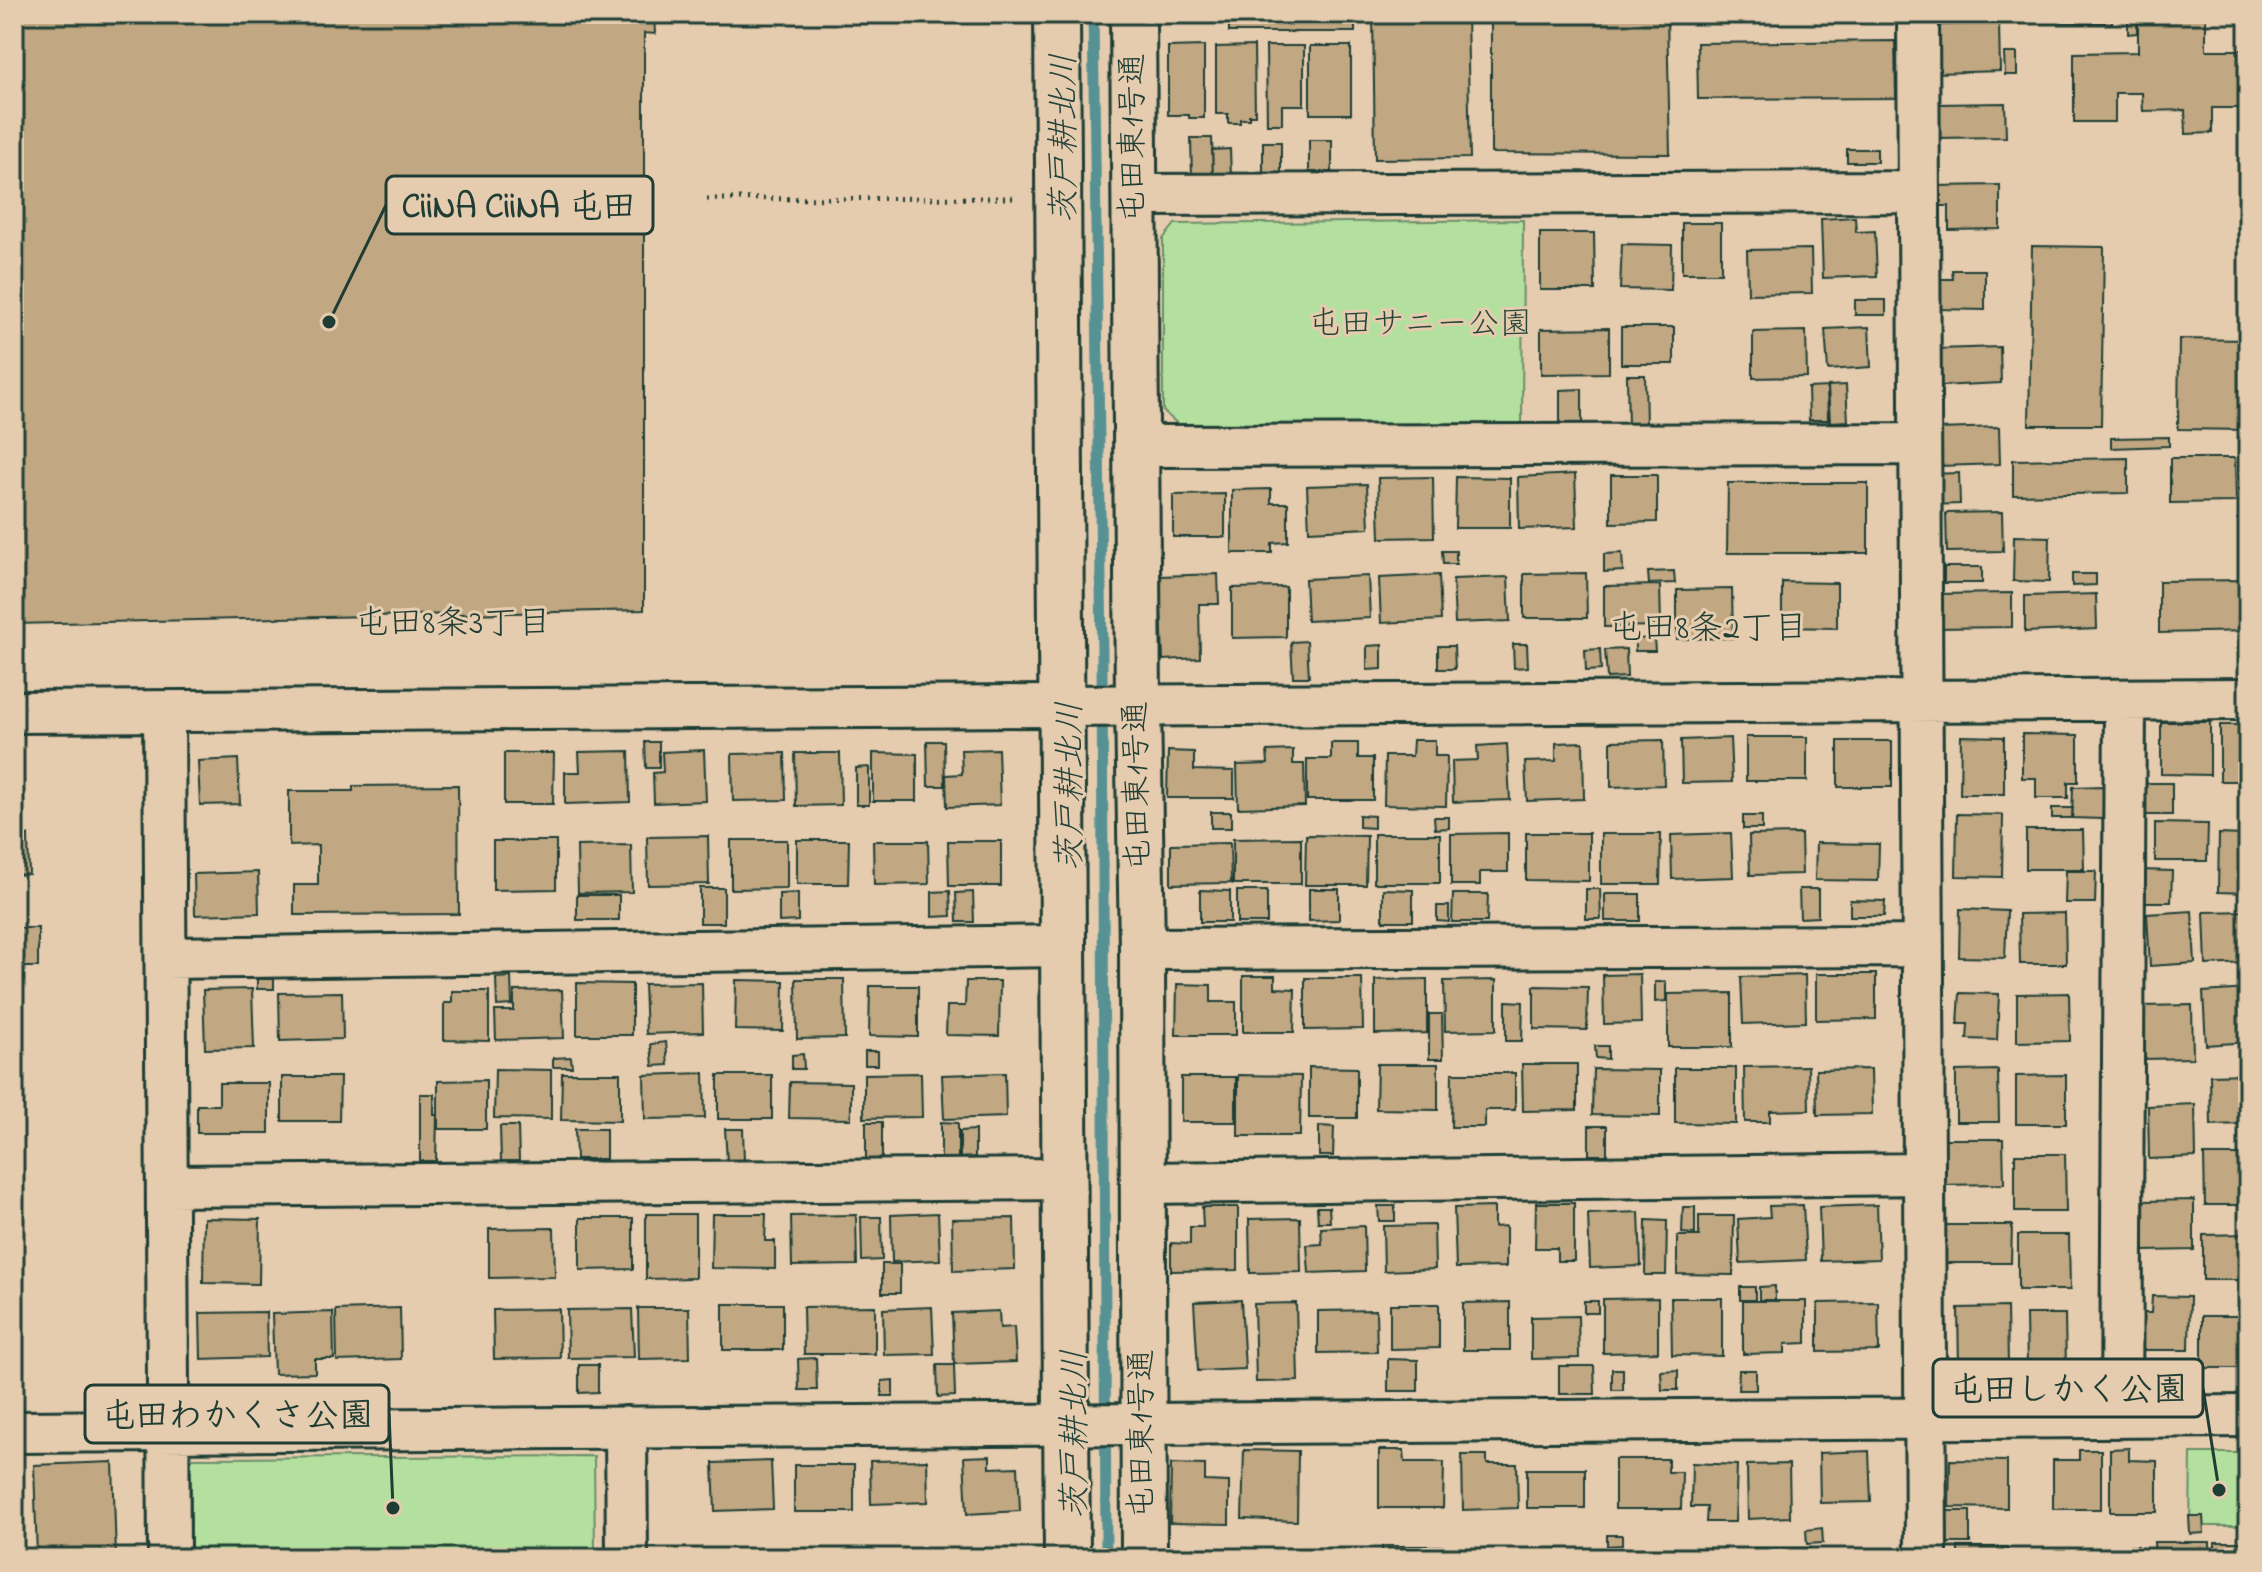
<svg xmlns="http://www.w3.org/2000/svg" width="2262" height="1572" font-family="'Indie Flower','Klee One',sans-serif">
<rect width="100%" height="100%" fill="#e6ccae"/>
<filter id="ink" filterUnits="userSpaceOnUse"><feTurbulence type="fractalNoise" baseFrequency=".0125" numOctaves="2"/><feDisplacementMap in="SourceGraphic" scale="16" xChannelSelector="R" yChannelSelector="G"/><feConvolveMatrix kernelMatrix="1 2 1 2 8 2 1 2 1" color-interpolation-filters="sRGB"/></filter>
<g filter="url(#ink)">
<!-- green -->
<path fill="#b3e09e" stroke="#698e69" stroke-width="2" d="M1523,220L1522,427L1180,426L1163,411V239L1175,224Z
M2191,1453H2248V1526H2190Z
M594,1456L595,1558H191V1458Z"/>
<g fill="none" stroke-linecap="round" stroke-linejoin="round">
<!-- stream -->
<path stroke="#569294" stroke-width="11" d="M1093,14L1102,654L1106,1558"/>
</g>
<!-- building -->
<path fill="#c1a882" stroke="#1f3d34" stroke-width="2" d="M14,14H654L655,34L644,33V610L14,624Z
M1229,14H1355V32H1229Z
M1373,14H1467L1470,158L1375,159Z
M1491,14H1667L1670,154L1491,153Z
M2017,14H2112V23L2017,22Z
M2128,14H2137V33L2128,34Z
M2138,14H2206V50H2243V108H2212V133L2186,134L2185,110L2143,111L2142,93H2115V122H2074V53L2138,52Z
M1999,23L2000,71L1936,73L1935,25Z
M1895,41L1896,98L1698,99L1697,43Z
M1204,46V118H1189V115H1168V47Z
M1254,46L1255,115H1249V119H1240V123H1228V114H1216V47Z
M1266,46H1304V105H1282V124H1267Z
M1310,46H1351V114H1310Z
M2004,53H2017V75H2005Z
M2005,103L2006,137L1936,138V104Z
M1191,138H1212L1213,178L1192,179Z
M1309,140H1332V172H1309Z
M1263,142H1281V173H1263Z
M1230,149L1231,177L1213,178L1212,150Z
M1847,149H1877V162H1847Z
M2000,185V229L1949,230V206H1937L1936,186Z
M1855,217L1856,232L1875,231L1877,276L1823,278L1821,219Z
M1682,223H1721V273H1682Z
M1540,233H1594L1595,290H1540Z
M1622,244L1672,245L1671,290L1620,289Z
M2032,246L2104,247L2101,425H2029Z
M1811,249L1812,293L1748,294L1747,250Z
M1952,270H1985V310L1938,309V279H1953Z
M1855,300H1886V315H1855Z
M1621,327H1674V364H1621Z
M1869,327L1871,367L1828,370L1825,329Z
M1609,328V373L1541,374V329Z
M1806,331L1807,377L1753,378V332Z
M2179,339L2248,340V430L2178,429Z
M2000,347L2001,383L1939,386L1937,349Z
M1627,375H1645L1646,427L1628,428Z
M1846,385L1848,421L1830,422L1828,386Z
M1827,387L1828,420H1809L1808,388Z
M1582,389V426H1560V390Z
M1999,427L2000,464L1939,466L1938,429Z
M2169,437V446L2111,448V438Z
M2128,458V493L2013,495V460Z
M2170,458H2235L2236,502L2170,503Z
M1959,473L1960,504L1928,505V474Z
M1575,474L1577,527L1519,529L1518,477Z
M1611,475H1657V522L1611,523Z
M1433,477L1434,537L1380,538L1378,478Z
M1456,477L1510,478V528H1455Z
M1728,483H1868V553H1727Z
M1367,484L1369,528L1309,531L1307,486Z
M1271,489V503H1288V542L1272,543V553H1232V490Z
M1225,494V537H1173V495Z
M2002,512L2003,551L1947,552L1946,513Z
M2014,536L2050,537L2049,582L2013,581Z
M1442,551H1456V564H1443Z
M1622,553L1623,571L1604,572V554Z
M1944,567H1982V583H1944Z
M1674,571L1675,583L1649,584L1648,572Z
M1586,573L1587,618H1524V574Z
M1218,574L1219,604H1199L1200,658L1163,660L1160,576Z
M2072,574H2096V585L2072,586Z
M1439,575L1441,620L1381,623L1379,578Z
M1368,576L1370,618L1307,621L1305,579Z
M1508,577L1510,621L1455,623L1453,579Z
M2248,580V631L2159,633V581Z
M1782,582L1837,583V628L1782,627Z
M1660,585L1661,626L1604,627V586Z
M1286,587V637L1232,638V588Z
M1732,589L1733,638L1677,639V590Z
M2012,593V627L1934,628V594Z
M2096,594L2097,629L2025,632V596Z
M1654,638L1655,651H1635V639Z
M1307,641L1309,677H1293L1291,642Z
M1513,644H1527L1528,667L1514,668Z
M1382,645V669L1367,670V646Z
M1438,646H1454L1455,669H1438Z
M1600,649L1601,670L1586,671L1585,650Z
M1626,649L1627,677L1607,678L1605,650Z
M2161,722H2210V775L2161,774Z
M2220,725H2248V781H2220Z
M2022,734L2078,735V782H2068V798H2036V778H2022Z
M1961,736L2004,737V794H1960Z
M1746,737H1807V781H1746Z
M1730,738L1732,782L1682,783L1681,740Z
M1413,740H1435V756H1447L1446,806L1384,805L1385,756H1412Z
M1663,740L1664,785L1611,787V741Z
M927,741H944L945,786H928Z
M1838,741H1892V787H1838Z
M645,742H659V768H646Z
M1583,742L1584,799L1527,801L1525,762L1556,761V743Z
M1331,743H1358V758H1373V800H1307V759H1331Z
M1507,744L1510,800L1453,802L1452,761L1478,760L1477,746Z
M998,749L1000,805L947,807L946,775L962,774L961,750Z
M704,750L706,801L654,803L653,773L663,772L662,752Z
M1293,750V764H1304L1305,806L1238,808L1237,765L1268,764L1267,751Z
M629,751L630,802L565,804V772H580L579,752Z
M1168,751L1194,752V770L1234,771V798H1167Z
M504,753H554L553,804H504Z
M785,753L786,800L733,801L732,754Z
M795,753H840L841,805L796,806Z
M873,753L917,754V801H873Z
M238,759L240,804L200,805L198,761Z
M869,767V805H856V768Z
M2142,783H2172V815H2142Z
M458,785L459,914L294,915V885H318V845L289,846V791H353V786Z
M2103,786V819L2072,818L2073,787Z
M2052,808H2073L2072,818H2052Z
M1211,812H1231V828H1211Z
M1957,814L2003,815L2002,877L1956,876Z
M1359,815L1374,816V828L1359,827Z
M1743,816H1762V829H1743Z
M1434,817H1449V828L1435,829Z
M2155,823L2208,824L2207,861H2155Z
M2026,830H2083L2084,869H2026Z
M1508,833V872H1480V885H1451V834Z
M1526,833H1589V881L1526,880Z
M1731,833L1733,877L1672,879L1671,835Z
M1374,834H1440V883H1374Z
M1601,834H1661L1660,884H1601Z
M1801,834L1802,874L1750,875L1749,835Z
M2219,834L2243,835V864H2248V893L2218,892Z
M28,835L29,874L14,875V836Z
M1306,835L1367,836L1366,885H1305Z
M708,836L709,884L648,885L647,837Z
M1301,838V884H1233V839Z
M731,840H787V888L731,889Z
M797,840H849L848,884H797Z
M493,841H556V889L493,890Z
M873,841H928L929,884L874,885Z
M948,841H1001V886H949Z
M1230,843L1231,883L1171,884V844Z
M1816,843L1879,844L1878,881L1815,880Z
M631,845L632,892L578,893L577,846Z
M2141,870L2172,871L2171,902H2141Z
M2066,871H2096L2095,903H2065Z
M258,872L259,913L195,915L194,874Z
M700,888H724V923H700Z
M1309,889H1339V920L1309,921Z
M1383,889L1413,890V921H1383Z
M1586,889H1600L1601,919H1586Z
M1799,889H1818V917L1800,918Z
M1200,890L1230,891V922H1200Z
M950,891L951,916L932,917V892Z
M1237,891H1267V923H1237Z
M973,892L974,922H957L956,893Z
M798,893V921L779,922V894Z
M1453,894H1488L1487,922H1452Z
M1605,894H1640V921H1605Z
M577,895H619V920H577Z
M1850,900L1885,901L1884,916H1850Z
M1437,906H1449V922L1437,921Z
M1960,909L2007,911L2005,958L1959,957Z
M2192,911L2195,963L2150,966L2147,914Z
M2248,911V963L2206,965L2204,912Z
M2065,913L2066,964H2020L2019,914Z
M14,928H38V967H14Z
M1640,974L1641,1023L1604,1024L1603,975Z
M1816,974H1876V1019L1816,1020Z
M1805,975L1806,1022L1743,1024L1741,977Z
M1243,976H1275V988L1295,989L1294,1032H1243Z
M511,977L512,1005L497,1006L496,978Z
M1305,978H1362L1363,1029L1305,1030Z
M257,979H274V989H257Z
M796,979H844L845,1038L797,1039Z
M1427,979V1033L1375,1034V980Z
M736,980L784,981L783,1031L735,1030Z
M1496,980V1030L1445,1031L1444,981Z
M966,981H1000L999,1036L946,1035L947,1006H965Z
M1655,982H1666V1001L1655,1002Z
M577,983L632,984V1035H577Z
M702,983L703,1032L646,1034L644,984Z
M1177,984L1211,985V1002H1236V1035H1176Z
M870,986H918V1037L869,1036Z
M1534,986L1588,987L1587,1030L1534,1029Z
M252,989L254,1048L205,1049L203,990Z
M2248,989V1042L2206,1045L2203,992Z
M562,990L564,1038L496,1040L495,1011H514V991Z
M452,991H489V1041L444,1040V1003H452Z
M342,992L343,1039L280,1041L279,993Z
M1732,993V1047H1668V994Z
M1960,993L1999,994L1997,1040L1967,1039L1968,1024H1958Z
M2069,993L2070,1041L2017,1042V994Z
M1506,1001L1523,1002L1522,1041H1506Z
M2192,1005L2193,1058L2143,1059L2142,1006Z
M1429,1014H1442L1443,1059H1429Z
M666,1042L668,1065L653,1066L651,1044Z
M1595,1046H1608V1059L1596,1058Z
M865,1051H878V1065H865Z
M803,1054L804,1069H792V1055Z
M571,1057L572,1067H553V1058Z
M1377,1064H1438V1110L1376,1109Z
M1522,1064H1577V1110L1523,1111Z
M1808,1066L1809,1110L1770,1111V1122H1745L1744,1067Z
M1309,1067L1357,1068V1118H1309Z
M1675,1068H1736V1124L1675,1123Z
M495,1069L551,1070V1119L494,1118Z
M1593,1069L1660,1070V1116L1592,1115Z
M1871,1069L1872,1114L1817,1115L1816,1070Z
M1998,1070L1999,1122H1956V1071Z
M562,1073H620V1121L561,1120Z
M704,1073L705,1118L645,1119L644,1075Z
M921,1073L922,1117L864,1118V1074Z
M1005,1073L1006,1117L944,1119L942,1075Z
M1452,1073H1515V1110H1485V1127H1451Z
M2248,1074V1124L2211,1125L2210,1075Z
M718,1075H772V1119H718Z
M1238,1075L1301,1076L1300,1136H1238Z
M2066,1075V1124H2016V1076Z
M282,1077H340L339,1121H282Z
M1181,1077H1236V1122H1181Z
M486,1080V1129H438V1081Z
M790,1082L851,1083V1119L789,1118Z
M219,1083H269V1133H197V1105H219Z
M420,1094H434V1115H437L436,1161H420Z
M2195,1104L2196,1157L2149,1159L2148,1106Z
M866,1122H882V1159H866Z
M941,1122L958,1123V1160H941Z
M500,1126H518L519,1161H501Z
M1319,1126L1334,1127L1333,1156H1319Z
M1589,1126H1607V1155H1589Z
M575,1129H606V1159H576Z
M725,1129H743L744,1161H727Z
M975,1130V1157L960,1158V1131Z
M1934,1139H2003L2004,1184L1935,1185Z
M2015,1154H2065L2066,1212H2015Z
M2204,1155H2248V1205H2205Z
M2194,1200V1250L2144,1251L2143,1201Z
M1536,1203H1574V1261H1557V1248H1535Z
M1803,1205L1806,1260L1740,1263L1738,1219L1770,1217L1769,1206Z
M1877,1205L1879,1259L1821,1261L1819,1207Z
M1378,1206H1395V1221H1379Z
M1202,1207H1238V1270L1171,1271V1243L1190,1244V1227H1203Z
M1317,1207H1329L1330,1222H1318Z
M1494,1207V1227L1506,1226V1267L1456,1268L1454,1208Z
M1683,1207H1695V1234L1682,1233Z
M1639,1212L1641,1266L1590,1268L1588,1214Z
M938,1213L940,1260L892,1262L891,1215Z
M646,1214H695V1278L646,1279Z
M712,1214H766L765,1241H775V1269L711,1268Z
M856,1215L857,1265L792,1266L791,1216Z
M1699,1216H1734L1733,1275L1677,1274V1236H1699Z
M861,1217H881L882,1260L862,1261Z
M204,1218L260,1219L259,1284L203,1283Z
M580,1218H633V1269L580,1270Z
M1014,1218L1015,1269L953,1271L952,1219Z
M1300,1218L1301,1272L1250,1273L1249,1219Z
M1646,1220L1667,1221L1666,1275H1645Z
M1434,1225L1435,1269L1384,1271L1383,1226Z
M1946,1225H2012L2011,1263H1945Z
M1364,1226L1365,1271L1309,1273L1307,1245L1322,1244L1321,1228Z
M554,1228L555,1277L489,1278V1229Z
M2248,1234V1280H2203V1235Z
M2018,1235H2069L2070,1290H2018Z
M882,1264H900V1293H882Z
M1775,1286V1300H1759V1287Z
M1740,1287H1755V1300H1740Z
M2152,1296L2190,1297L2189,1350H2143V1313H2151Z
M1658,1298V1352L1603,1353V1299Z
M1671,1298H1722V1356L1672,1355Z
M1241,1300L1245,1369L1198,1371L1194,1302Z
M1584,1301H1598V1313H1584Z
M1743,1301H1806V1343L1785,1344V1353L1743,1354Z
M1510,1302V1350H1463V1303Z
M1878,1302L1879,1351L1818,1352V1303Z
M1296,1303L1298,1381L1256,1382L1254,1304Z
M723,1304H783V1350H723Z
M1390,1304H1439V1348L1390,1349Z
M875,1306V1354H804L803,1307Z
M932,1307L934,1354L884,1355L883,1309Z
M2007,1307L2008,1367L1959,1368L1958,1308Z
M400,1308L401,1359L337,1361L336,1310Z
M638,1308H689L690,1358L639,1359Z
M559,1309L560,1358L494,1359L493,1310Z
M632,1309L634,1357L568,1358L567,1310Z
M1376,1310L1377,1352L1318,1353V1311Z
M999,1311L1000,1328L1014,1327L1016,1362L954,1364L952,1313Z
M266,1312L267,1357L201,1359L200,1313Z
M333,1312L334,1359H315V1373L274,1374L272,1314Z
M2026,1314H2065L2066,1369H2027Z
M1578,1316L1579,1358L1531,1359V1317Z
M2202,1316H2248V1368H2202Z
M816,1358L817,1390H799L798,1359Z
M1388,1359L1418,1360V1391H1388Z
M579,1365H598V1392L579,1393Z
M937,1365H954L955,1396L938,1397Z
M1559,1366H1594L1595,1394H1559Z
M1612,1369H1623V1390H1612Z
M1678,1370V1390H1662L1661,1371Z
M1739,1370H1756V1390H1738Z
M893,1380V1396H882V1381Z
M2129,1448V1460L2157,1461V1512H2110V1449Z
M1244,1450L1298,1451L1297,1521L1242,1519Z
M1379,1450H1404L1405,1462H1444L1443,1508H1379Z
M2079,1450H2101V1509H2053V1460H2079Z
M1869,1451L1871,1502L1820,1503L1819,1453Z
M1462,1455H1487V1464H1517L1518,1508L1463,1510Z
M990,1456V1468L1018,1467L1020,1511L967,1514L964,1457Z
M1615,1459H1668V1472H1682L1681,1509H1615Z
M927,1460L928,1502L871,1504L870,1461Z
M1950,1460L2007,1461V1508L1949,1507Z
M771,1461L773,1509L715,1511L713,1463Z
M113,1462L116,1558H37L34,1465Z
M1692,1463L1737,1465L1735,1522H1706L1707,1507H1691Z
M1171,1464L1205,1465V1481L1229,1482V1524L1170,1523Z
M1789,1464L1790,1517L1748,1519L1747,1465Z
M794,1465H854V1512H794Z
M1527,1469H1585V1508H1527Z
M1940,1511H1970V1543H1939Z
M2189,1516H2203L2204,1533L2190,1534Z
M1822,1528L1823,1543L1807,1544L1806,1530Z
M1607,1535H1622V1545L1607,1546Z
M2154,1542H2210V1558H2155Z
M2215,1542H2248V1558H2215Z
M1382,1546H1442V1558H1382Z
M2138,1546V1558H2069L2068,1550Z
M1958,1547H2008V1558H1958Z
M1753,1548H1810V1558H1753Z
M1242,1551L1312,1552V1558H1242Z
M1600,1551H1663V1558H1600Z
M1315,1552H1369V1558H1315Z
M1530,1552L1585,1553V1558H1530Z
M658,1553H711V1558H658Z
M1456,1553L1509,1554V1558H1456Z
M1823,1553L1880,1554V1558H1823Z"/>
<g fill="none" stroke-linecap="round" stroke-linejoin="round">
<!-- street casing -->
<g stroke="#1f3d34" stroke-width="46">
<path id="street" d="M1918,14L1926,1558
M1134,195L1919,192
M1136,446L1920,444
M14,712L2248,699
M164,712L169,1558
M1142,949L1923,946
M166,958L1064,946
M1142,1183L1924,1174
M167,1186L1065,1179
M2121,1416L2125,700
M626,1427L627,1558
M14,1432L2248,1416"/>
</g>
<!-- secondary casing -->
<g stroke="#1f3d34" stroke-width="50">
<path id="secondary" d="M1057,14L1067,1558
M1133,14L1138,704L1142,949L1144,1558"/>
</g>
<!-- path -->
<path stroke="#1f3d34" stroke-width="5" stroke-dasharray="2 6" stroke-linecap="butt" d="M707,199L1018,198"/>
<!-- street -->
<use href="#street" stroke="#e6ccae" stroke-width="40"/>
<!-- secondary -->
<use href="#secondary" stroke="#e6ccae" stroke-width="44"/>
</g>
</g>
<g text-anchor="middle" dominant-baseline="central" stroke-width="6" stroke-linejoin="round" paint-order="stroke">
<!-- street labels -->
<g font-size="32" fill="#1f3d34" stroke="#e6ccae">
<text transform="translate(1134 138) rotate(-90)">屯田東1号通</text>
<text transform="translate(1139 786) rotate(-91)">屯田東1号通</text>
<text transform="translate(1143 1434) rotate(-90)">屯田東1号通</text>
</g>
<!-- park labels -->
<g font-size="32" fill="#264539" stroke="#e6ccae">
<text x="1420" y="325">屯田サニー公園</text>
</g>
<!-- water labels -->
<g font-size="34" font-style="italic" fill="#24443c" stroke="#e6ccae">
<text transform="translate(1066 138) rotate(-90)">茨戸耕北川</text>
<text transform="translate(1072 786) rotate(-90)">茨戸耕北川</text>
<text transform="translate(1077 1434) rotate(-90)">茨戸耕北川</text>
</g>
<!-- neighbourhood labels -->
<g font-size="34" fill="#1f3d34" stroke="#e6ccae">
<text x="453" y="625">屯田8条3丁目</text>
<text x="1708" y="630">屯田8条2丁目</text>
</g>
</g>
<!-- callouts -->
<path fill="none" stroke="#1f3d34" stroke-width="3" d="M329 322L386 205M2219 1490L2203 1388M393 1508L389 1414"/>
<g fill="#1f3d34" stroke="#e6ccae" stroke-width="3">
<circle cx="329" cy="322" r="8"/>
<circle cx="2219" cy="1490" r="8"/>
<circle cx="393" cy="1508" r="8"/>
</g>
<g fill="#e6ccae" stroke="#1f3d34" stroke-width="3">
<rect x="386" y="176" width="267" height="58" rx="8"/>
<rect x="1933" y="1359" width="270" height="58" rx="8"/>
<rect x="85" y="1385" width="304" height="58" rx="8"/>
</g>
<g font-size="34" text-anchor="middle" font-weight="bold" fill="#1f3d34">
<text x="519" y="217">CiiNA CiiNA 屯田</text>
<text x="2068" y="1400">屯田しかく公園</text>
<text x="237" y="1426">屯田わかくさ公園</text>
</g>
<!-- margin -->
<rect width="2262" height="1572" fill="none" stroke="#e6ccae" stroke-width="48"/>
<rect x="24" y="24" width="2214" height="1524" fill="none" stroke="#1f3d34" stroke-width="3" filter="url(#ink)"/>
</svg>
